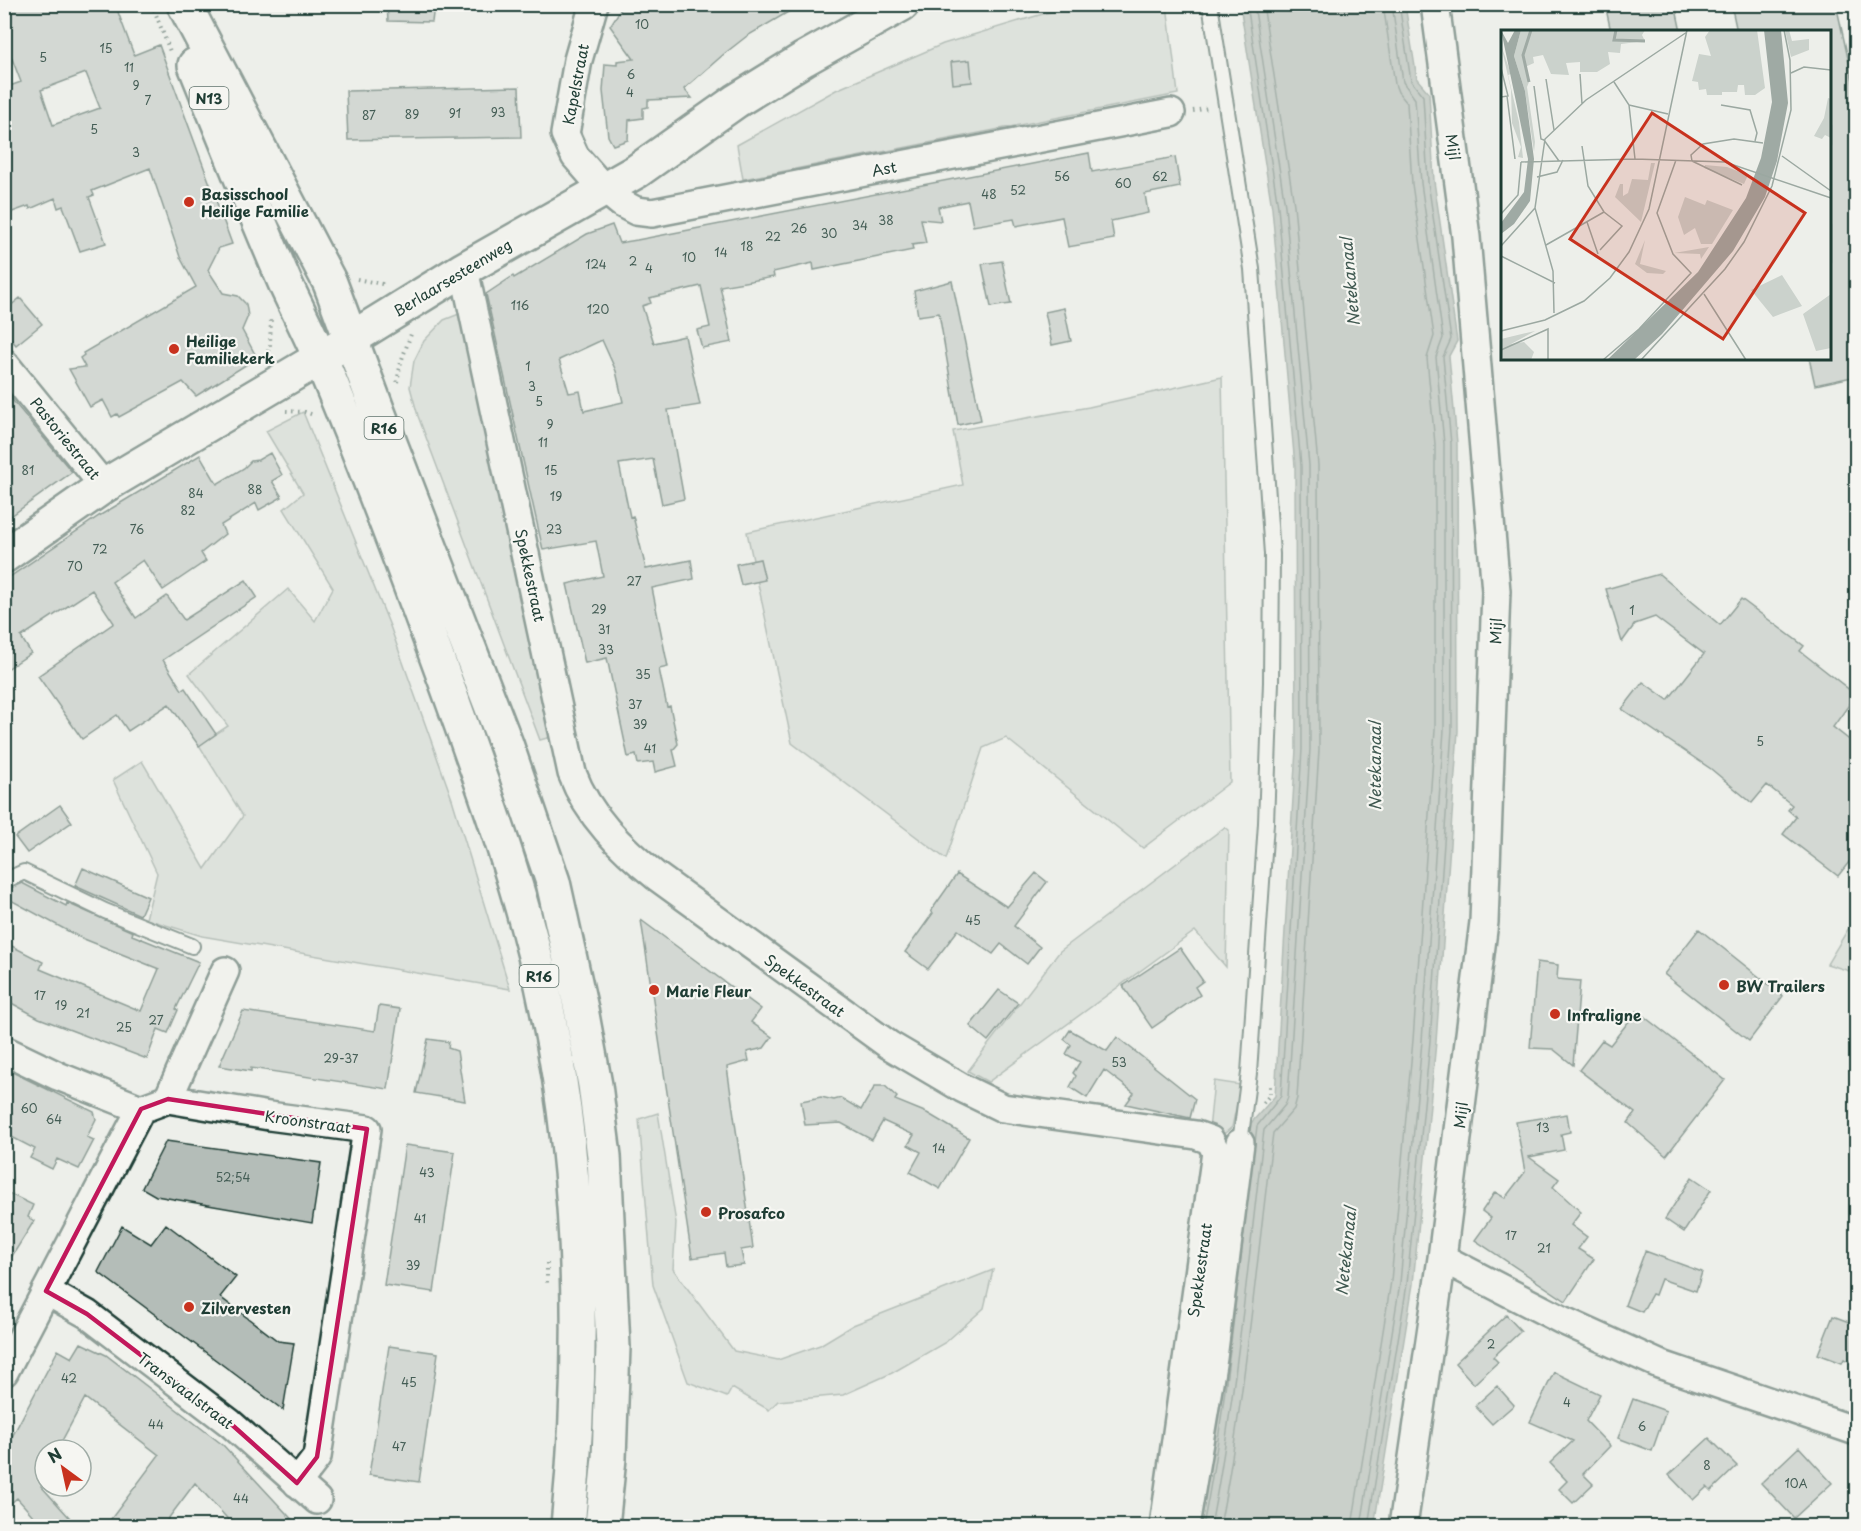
<svg xmlns="http://www.w3.org/2000/svg" width="1861" height="1531" font-family="'Playpen Sans',sans-serif">
<rect width="100%" height="100%" fill="#edefea"/>
<filter id="ink" filterUnits="userSpaceOnUse"><feTurbulence type="fractalNoise" baseFrequency=".0167" numOctaves="2"/><feDisplacementMap in="SourceGraphic" scale="12" xChannelSelector="R" yChannelSelector="G"/><feConvolveMatrix kernelMatrix="1 2 1 2 8 2 1 2 1" color-interpolation-filters="sRGB"/></filter>
<g filter="url(#ink)">
<!-- green -->
<path fill="#cbd2cc" stroke="#758880" stroke-width="1.5" d="M1098,5H1167L1178,94L743,179L737,145L836,90L943,44L1046,13Z
M459,314L554,736L540,740L418,416L410,387L414,361L424,341L444,320Z
M1222,377L1230,782L1143,848L1006,738L983,748L946,859L792,743L747,532L963,485L953,431L1089,407Z
M303,412L390,626L452,799L510,989L202,936L146,919L157,873L113,780L142,761L205,869L243,816L199,745L228,726L189,674L288,589L315,621L333,588L284,509L303,493L266,431Z
M1225,827L1229,830L1226,967L1195,931L988,1082L968,1071L1060,951Z
M1856,916V973L1827,964Z
M1214,1081L1241,1085L1232,1127L1225,1133L1209,1130Z
M658,1113L676,1223L673,1269L734,1351L778,1360L820,1345L853,1325L993,1270L984,1308L946,1342L892,1373L843,1395L778,1401L769,1410L732,1388L727,1397L688,1382L653,1285L639,1119Z"/>
<!-- water -->
<path fill="#9faaa4" stroke="#6c7e77" stroke-width="1.5" d="M1240,5H1405L1417,79L1429,93L1434,181L1457,341L1449,356L1457,443L1458,731L1436,1042L1413,1284L1374,1526H1197L1223,1361L1251,1123L1275,1096L1296,749L1295,466L1272,208Z"/>
<g fill="none" stroke-linecap="round" stroke-linejoin="round">
<!-- shore -->
<path stroke="#526961" stroke-width="1.5" d="M1247,4L1278,207L1301,466L1302,749L1281,1096L1257,1126L1255,1143
M1203,1526C1224,1421 1234,1313 1247,1206
M1211,1526C1236,1396 1248,1262 1264,1130L1285,1105L1288,1097L1310,749L1309,465L1285,206L1254,4
M1220,1526C1245,1397 1256,1265 1273,1133L1294,1109L1297,1098L1319,750L1318,465L1294,205L1263,4
M1352,1526L1391,1281L1413,1040L1435,730V444L1427,358L1434,336L1412,184L1407,103L1398,92L1395,84L1383,4
M1361,1526L1400,1283L1422,1041L1444,730V444L1436,357L1443,338L1421,183L1415,99L1403,82L1392,4
M1368,1526L1407,1284L1430,1041L1452,730L1451,444L1443,357L1451,339L1428,182L1423,96L1411,81L1399,4"/>
</g>
<!-- building -->
<path fill="#b4bdb8" stroke="#1f3d34" stroke-width="1.5" fill-rule="evenodd" d="M4,4H115L134,55L159,45L232,244L219,248L208,270L223,293L238,296L246,304L248,316L242,330L257,358L196,396L183,382L119,417L117,414L112,417L103,400L90,407L69,369L85,367L80,358L84,355L83,353L196,287L180,257L150,168L92,191L94,195L89,197L106,243L80,251L63,206L58,208L55,198L30,209L29,206L4,215V88L21,82L4,38ZM86,73L100,108L53,125L41,90Z
M387,4L434,6L432,22L388,21Z
M624,4H802L747,36L724,54L684,89L692,98L648,100V107L643,108V118L629,120L628,140L613,145L608,136L603,91L605,64L617,65V61L634,59L610,26Z
M1605,4H1675L1681,32H1611Z
M1731,4H1836L1857,99V376L1815,385L1809,358H1830V32H1737Z
M970,60L972,82L953,84L951,62Z
M519,87L521,137L348,140L346,91Z
M1089,153L1092,172L1175,157L1180,187L1145,194L1148,213L1111,221L1114,239L1068,247L1062,217L1016,226L1014,219L973,226L968,201L938,207L941,221L921,219L926,243L912,245L913,250L814,270L813,263L773,272L774,277L720,286L732,342L702,348L697,330L710,327L701,286L649,298L651,303L642,306L654,343L685,336L700,405L668,410L684,499L662,504L653,459L619,464L630,517L633,516L646,569L691,560L694,579L652,588L668,667L659,669L667,707L670,706L678,744L673,750L677,766L655,772L653,762L638,764L636,755L628,757L607,658L585,663L567,584L603,576L596,541L543,550L486,294L513,276L514,278L587,234L612,225L619,243L637,240ZM602,340L616,371L623,402L584,411L580,391L569,393L559,360Z
M1002,261L1011,304L991,307L982,264Z
M952,281L981,420L958,425L939,313L918,316L914,291Z
M20,298L42,324L16,345L4,331V311Z
M1064,308L1071,341L1052,345L1045,312Z
M4,390L72,472L4,521V454L9,449L4,443Z
M270,453L282,475L272,481L282,497L259,510L256,503L221,525L225,534L201,553L206,561L163,590L143,560L112,582L136,618L167,596L184,620L246,580L257,597L163,660L182,690L185,688L216,734L199,746L169,704L128,731L117,715L82,739L38,676L114,623L92,590L21,637L31,653L4,671V581L99,516L200,455L217,484L244,468L251,461L258,460Z
M760,559L765,580L741,585L736,564Z
M1659,574L1720,625L1741,599L1804,646L1800,651L1856,695L1833,727L1857,746V852L1838,876L1783,834L1796,817L1788,810L1792,805L1767,785L1752,803L1711,769L1622,709L1643,682L1668,700L1704,654L1655,617L1635,624L1622,642L1606,589Z
M60,805L72,822L27,853L15,837Z
M83,868L148,897L140,915L75,886Z
M1036,873L1047,882L1014,926L1040,947L1027,964L1001,944L993,954L958,930L928,969L905,952L933,913L931,911L957,874L1007,907Z
M22,883L66,906L67,903L133,932L132,935L199,962L176,1009L178,1010L168,1033L158,1029L147,1059L39,1018L4,999V942L43,962L40,969L141,1011L159,969L79,937L5,897L8,889Z
M641,920L761,1009L751,1022L772,1037L764,1048L747,1052L749,1061L727,1067L753,1248L741,1250L744,1265L726,1267L724,1253L692,1258Z
M1699,929L1783,996L1749,1041L1664,974Z
M1180,948L1203,981L1195,987L1200,995L1152,1028L1123,986Z
M1537,962L1558,965L1557,979L1580,981L1573,1065L1553,1049L1530,1048Z
M999,990L1018,1003L988,1041L970,1026Z
M379,1006L400,1009L388,1089L251,1068V1071L219,1066L243,1011L375,1031Z
M1637,1011L1725,1080L1666,1156L1628,1123L1635,1113L1579,1070L1602,1040L1610,1045Z
M1070,1030L1107,1051L1117,1037L1195,1099L1190,1118L1126,1104L1134,1093L1104,1070L1087,1098L1070,1087L1076,1076L1073,1073L1080,1062L1066,1054L1071,1045L1064,1039Z
M428,1039L449,1042L448,1048L457,1051L465,1101L416,1093Z
M4,1068L94,1112L96,1119L87,1137L94,1140L79,1169L57,1159L52,1169L30,1158L35,1149L4,1133Z
M875,1086H885L897,1097L895,1100L927,1113L969,1138L940,1189L910,1172L921,1152L908,1145L914,1135L883,1121L872,1140L841,1123L805,1125L801,1101L821,1097L834,1100L841,1098L861,1110Z
M1567,1114L1570,1132L1561,1134L1564,1150L1529,1157L1559,1179L1553,1187L1581,1212L1571,1225L1587,1237L1578,1249L1594,1259L1566,1301L1475,1240L1491,1218L1482,1211L1495,1192L1505,1198L1525,1172L1516,1122Z
M166,1141L321,1163L312,1223L156,1196L142,1188Z
M405,1145L455,1152L434,1292L384,1285Z
M1692,1177L1711,1190L1684,1232L1665,1219Z
M10,1194L33,1205L28,1217L34,1221L4,1269V1205Z
M166,1224L236,1277L220,1297L278,1341L294,1343L283,1410L98,1272L122,1226L151,1244Z
M1645,1251L1702,1272L1696,1291L1661,1279L1655,1295L1652,1294L1642,1312L1625,1305Z
M1506,1315L1521,1331L1493,1357L1498,1362L1474,1384L1455,1363Z
M1833,1316L1857,1325V1364L1844,1359L1842,1363L1818,1354Z
M81,1343L106,1355L223,1445L299,1527H235L195,1483L162,1527H105L159,1455L85,1398L57,1450H45V1477L41,1486L78,1527H43L17,1498L4,1509V1452L58,1350L72,1358Z
M389,1346L438,1353L419,1482L369,1475Z
M1554,1372L1600,1394L1586,1421L1610,1446L1583,1474L1593,1484L1573,1503L1559,1489L1567,1481L1550,1463L1573,1441L1530,1422Z
M1497,1386L1514,1405L1492,1424L1475,1406Z
M1633,1399L1666,1411L1652,1451L1618,1438Z
M1709,1438L1737,1466L1711,1491L1707,1487L1693,1500L1669,1475Z
M1799,1447L1832,1483L1794,1518L1761,1483Z"/>
<g fill="none" stroke-linecap="round" stroke-linejoin="round">
<!-- lane casing -->
<g stroke="#1f3d34" stroke-width="18">
<path id="lane" d="M1210,4L1252,269L1272,554L1271,682L1266,823L1249,1073L1240,1143
M4,881L24,872L105,911L192,946"/>
</g>
<!-- street casing -->
<g stroke="#1f3d34" stroke-width="32">
<path id="street" d="M594,4L578,60L565,134L575,156L603,188L621,203L636,211L652,213L1171,113
M464,269L572,773C588,816 621,848 656,876L889,1045L962,1088L1003,1108L1196,1135L1210,1140L1216,1152L1164,1526
M4,363L104,486
M4,1050L58,1076L141,1109L168,1099L269,1116L367,1129L317,1457L297,1483
M168,1099L225,971
M1442,1258L1562,1320L1659,1364L1856,1431
M46,1291L87,1314L230,1423L317,1500
M4,1372L141,1109
M1185,1526L1213,1358L1240,1143
M1403,1526L1442,1258L1484,922L1496,591L1466,237L1435,4"/>
</g>
<!-- secondary casing -->
<g stroke="#1f3d34" stroke-width="38">
<path id="secondary" d="M4,556L104,486L320,358L464,269L637,171L736,101L804,59L902,4"/>
</g>
<!-- primary casing -->
<g stroke="#1f3d34" stroke-width="38">
<path id="primary" d="M184,4L330,283L378,412L506,744L553,882L581,1009L595,1085L604,1156L613,1347L609,1458L602,1526
M195,65C225,139 255,213 286,285C298,311 311,336 322,362C369,473 411,586 452,699C489,802 527,906 548,1014C582,1182 585,1357 568,1526"/>
</g>
<!-- path -->
<path stroke="#1f3d34" stroke-width="4" stroke-dasharray="1.5 4.5" stroke-linecap="butt" d="M152,4L171,54
M1193,111L1209,108
M357,279L382,284L383,287
M266,357L270,346L271,318
M397,382L401,362L411,334
M286,411L305,412L314,415
M1263,1103L1270,1095V1085
M547,1263V1286"/>
<!-- lane -->
<use href="#lane" stroke="#f6f6f2" stroke-width="14"/>
<!-- street -->
<use href="#street" stroke="#f6f6f2" stroke-width="27"/>
<!-- secondary -->
<use href="#secondary" stroke="#f6f6f2" stroke-width="33"/>
<!-- primary -->
<use href="#primary" stroke="#f6f6f2" stroke-width="33"/>
</g>
</g>
<!-- marked area -->
<path d="M0 0H1861V1531H0ZM168,1099L367,1129L317,1457L297,1483L230,1423L87,1314L46,1291L141,1109Z" fill="#edefea" fill-opacity=".55" fill-rule="evenodd"/>
<path fill="none" stroke="#c2185b" stroke-width="4.5" stroke-linejoin="round" d="M168,1099L367,1129L317,1457L297,1483L230,1423L87,1314L46,1291L141,1109Z"/>
<!-- markers -->
<g fill="#c8321e" stroke="#f6f6f2" stroke-width="2">
<circle cx="189" cy="202" r="6"/>
<circle cx="174" cy="349" r="6"/>
<circle cx="1724" cy="985" r="6"/>
<circle cx="654" cy="990" r="6"/>
<circle cx="1555" cy="1014" r="6"/>
<circle cx="706" cy="1212" r="6"/>
<circle cx="189" cy="1307" r="6"/>
</g>
<g text-anchor="middle" dominant-baseline="central" stroke-width="4.5" stroke-linejoin="round" paint-order="stroke">
<!-- number labels -->
<g font-size="12" fill="#445d55">
<text x="642" y="24">10</text>
<text x="106" y="48">15</text>
<text x="43" y="57">5</text>
<text x="129" y="67">11</text>
<text x="631" y="74">6</text>
<text x="136" y="85">9</text>
<text x="630" y="92">4</text>
<text x="148" y="100">7</text>
<text x="498" y="112">93</text>
<text x="455" y="113">91</text>
<text x="412" y="114">89</text>
<text x="369" y="115">87</text>
<text x="94" y="129">5</text>
<text x="136" y="152">3</text>
<text x="1062" y="176">56</text>
<text x="1160" y="176">62</text>
<text x="1123" y="183">60</text>
<text x="1018" y="190">52</text>
<text x="989" y="194">48</text>
<text x="886" y="220">38</text>
<text x="860" y="225">34</text>
<text x="799" y="228">26</text>
<text x="829" y="233">30</text>
<text x="773" y="236">22</text>
<text x="747" y="246">18</text>
<text x="721" y="252">14</text>
<text x="689" y="257">10</text>
<text x="633" y="261">2</text>
<text x="596" y="264">124</text>
<text x="649" y="268">4</text>
<text x="520" y="305">116</text>
<text x="598" y="309">120</text>
<text x="528" y="366">1</text>
<text x="532" y="386">3</text>
<text x="539" y="401">5</text>
<text x="550" y="424">9</text>
<text x="543" y="442">11</text>
<text x="28" y="470">81</text>
<text x="551" y="470">15</text>
<text x="255" y="489">88</text>
<text x="196" y="493">84</text>
<text x="556" y="496">19</text>
<text x="188" y="510">82</text>
<text x="137" y="529">76</text>
<text x="554" y="529">23</text>
<text x="100" y="549">72</text>
<text x="75" y="566">70</text>
<text x="634" y="581">27</text>
<text x="599" y="609">29</text>
<text x="1632" y="610">1</text>
<text x="604" y="629">31</text>
<text x="606" y="649">33</text>
<text x="643" y="674">35</text>
<text x="635" y="704">37</text>
<text x="640" y="724">39</text>
<text x="1760" y="741">5</text>
<text x="650" y="748">41</text>
<text x="973" y="920">45</text>
<text x="40" y="995">17</text>
<text x="61" y="1005">19</text>
<text x="83" y="1013">21</text>
<text x="156" y="1020">27</text>
<text x="124" y="1027">25</text>
<text x="341" y="1058">29-37</text>
<text x="1119" y="1062">53</text>
<text x="29" y="1108">60</text>
<text x="54" y="1119">64</text>
<text x="1543" y="1127">13</text>
<text x="939" y="1148">14</text>
<text x="427" y="1172">43</text>
<text x="233" y="1177">52;54</text>
<text x="420" y="1218">41</text>
<text x="1511" y="1235">17</text>
<text x="1544" y="1248">21</text>
<text x="413" y="1265">39</text>
<text x="1491" y="1344">2</text>
<text x="69" y="1378">42</text>
<text x="409" y="1382">45</text>
<text x="1567" y="1402">4</text>
<text x="156" y="1424">44</text>
<text x="1642" y="1426">6</text>
<text x="399" y="1446">47</text>
<text x="1707" y="1465">8</text>
<text x="1796" y="1483">10A</text>
<text x="241" y="1498">44</text>
</g>
<!-- shield labels -->
<g fill="#f6f6f2" stroke="#60746d" stroke-width="1.5">
<rect x="189.5" y="87" width="39" height="22" rx="4.5"/>
<rect x="364.5" y="417" width="39" height="22" rx="4.5"/>
<rect x="519.5" y="965" width="39" height="22" rx="4.5"/>
</g>
<g font-size="14" font-weight="bold" fill="#1f3d34">
<text x="209" y="98">N13</text>
<text x="384" y="428">R16</text>
<text x="539" y="976">R16</text>
</g>
<!-- street labels -->
<g font-size="15" fill="#1f3d34" stroke="#f6f6f2">
<text transform="translate(575 84) rotate(-79)">Kapelstraat</text>
<text transform="translate(1454 147) rotate(82)">Mijl</text>
<text transform="translate(884 168) rotate(-11)">Ast</text>
<text transform="translate(452 277) rotate(-31)">Berlaarsesteenweg</text>
<text transform="translate(66 438) rotate(51)">Pastoriestraat</text>
<text transform="translate(531 575) rotate(78)">Spekkestraat</text>
<text transform="translate(1495 631) rotate(-88)">Mijl</text>
<text transform="translate(805 985) rotate(36)">Spekkestraat</text>
<text transform="translate(1460 1115) rotate(-83)">Mijl</text>
<text transform="translate(308 1121) rotate(8)">Kroonstraat</text>
<text transform="translate(1199 1270) rotate(-82)">Spekkestraat</text>
<text transform="translate(186 1390) rotate(37)">Transvaalstraat</text>
</g>
<!-- poi labels -->
<g font-size="15" font-weight="bold" fill="#1f3d34" stroke="#f6f6f2" text-anchor="start">
<text x="201" y="193">Basisschool<tspan x="201" dy="17">Heilige Familie</tspan></text>
<text x="186" y="340">Heilige<tspan x="186" dy="17">Familiekerk</tspan></text>
<text x="1736" y="985">BW Trailers</text>
<text x="666" y="990">Marie Fleur</text>
<text x="1567" y="1014">Infraligne</text>
<text x="718" y="1212">Prosafco</text>
<text x="201" y="1307">Zilvervesten</text>
</g>
<!-- water labels -->
<g font-size="16" font-style="italic" fill="#3f5850" stroke="#f6f6f2">
<text transform="translate(1349 282) rotate(-95)">Netekanaal</text>
<text transform="translate(1374 766) rotate(-90)">Netekanaal</text>
<text transform="translate(1345 1251) rotate(-84)">Netekanaal</text>
</g>
</g>
<!-- overview -->
<g transform="translate(1501 30)">
<rect width="330" height="330" fill="#edefea"/>
<path d="M20,0H144L141,5L144,11L120,14L119,23L107,22L109,34L96,42H79V32L65,33L68,45L50,44L42,25L32,27L33,33L24,37L28,52L26,57L34,112L33,122L24,61L13,26ZM209,0H256L264,58L254,65H244L243,55H237L236,62H221V65H206L205,59L198,60L197,52L191,51L198,24L210,26L204,7ZM284,0H288L291,11L308,9V20L290,27ZM0,15L10,44L7,45L18,92L22,128L17,127L20,117L11,93L10,60ZM327,68L330,69V108L324,105L321,109L313,106L323,88ZM150,133H154L140,192L114,167L119,154H122V166L127,163L131,149L147,150ZM204,135L226,137L247,145L243,154L203,138ZM184,167L204,175L206,170L232,180L211,214H200L194,198L183,205L177,187ZM144,210L139,234L165,241L162,244L146,243L134,234ZM208,217L200,229L199,224L173,223ZM281,245L301,276L272,287L250,260ZM330,264V318L315,321L302,284ZM34,301L10,314L23,312L33,322L30,330H3L0,326V309Z" fill="#cbd2cc"/>
<path d="M0,0L7,13L14,0H20L13,26L24,61L33,129L29,171L13,194L0,204V193L23,162L27,129ZM263,0H280L287,73L276,131L264,167L232,221L161,304L133,330H106L197,242L245,168L260,128L271,72Z" fill="#9faaa4"/>
<path fill="none" stroke="#9faaa4" stroke-width="3" d="M115,0L113,10L144,11M28,52L22,25L30,0"/>
<path fill="none" stroke="#9ba8a1" stroke-width="1.5" d="M0,38L7,66L0,67M290,43L303,37L330,40M79,44L81,74M45,49L53,100M113,52L128,75L134,129M33,56L40,109L43,110M6,66L14,129M128,75L167,84M220,75L249,80L256,103L254,111M43,110L58,131M81,116L87,156L103,182L121,196L99,220M281,126L330,161M191,131L190,125L202,114L233,109L262,113M191,131L241,155M20,132L134,129L224,132L330,168M36,147L56,142L62,130M0,184L17,165L20,132M86,192L97,224M45,215L103,182M0,216L34,178M0,226L54,253M203,264L245,330M53,283L52,241L34,178L44,109L85,70L186,2M0,301L44,290L83,271L109,248L128,222L148,179L186,0M0,320L47,299V330M102,330L138,299L190,243L172,224L156,183L175,130M140,330L224,239L243,212L271,156L290,80L289,30L283,0"/>
<path fill="#c8321e" fill-opacity="0.15" stroke="#c8321e" stroke-width="3" d="M151,83L304,183L222,309L69,209Z"/>
<rect width="330" height="330" fill="none" stroke="#1f3d34" stroke-width="3"/>
</g>
<!-- margin -->
<rect width="1861" height="1531" fill="none" stroke="#f6f6f2" stroke-width="24"/>
<rect x="12" y="12" width="1837" height="1507" fill="none" stroke="#1f3d34" stroke-width="2" filter="url(#ink)"/>
<!-- north arrow -->
<g transform="translate(63 1468) rotate(327)"><circle r="28" fill="#f6f6f2" stroke="#a0aca6" stroke-width="1.5"/>
<path d="M0-4.5L10 22L0 15L-10 22Z" fill="#c8321e"/>
<text y="-9" font-size="16" font-weight="bold" text-anchor="middle" fill="#1f3d34">N</text>
</g>
</svg>
